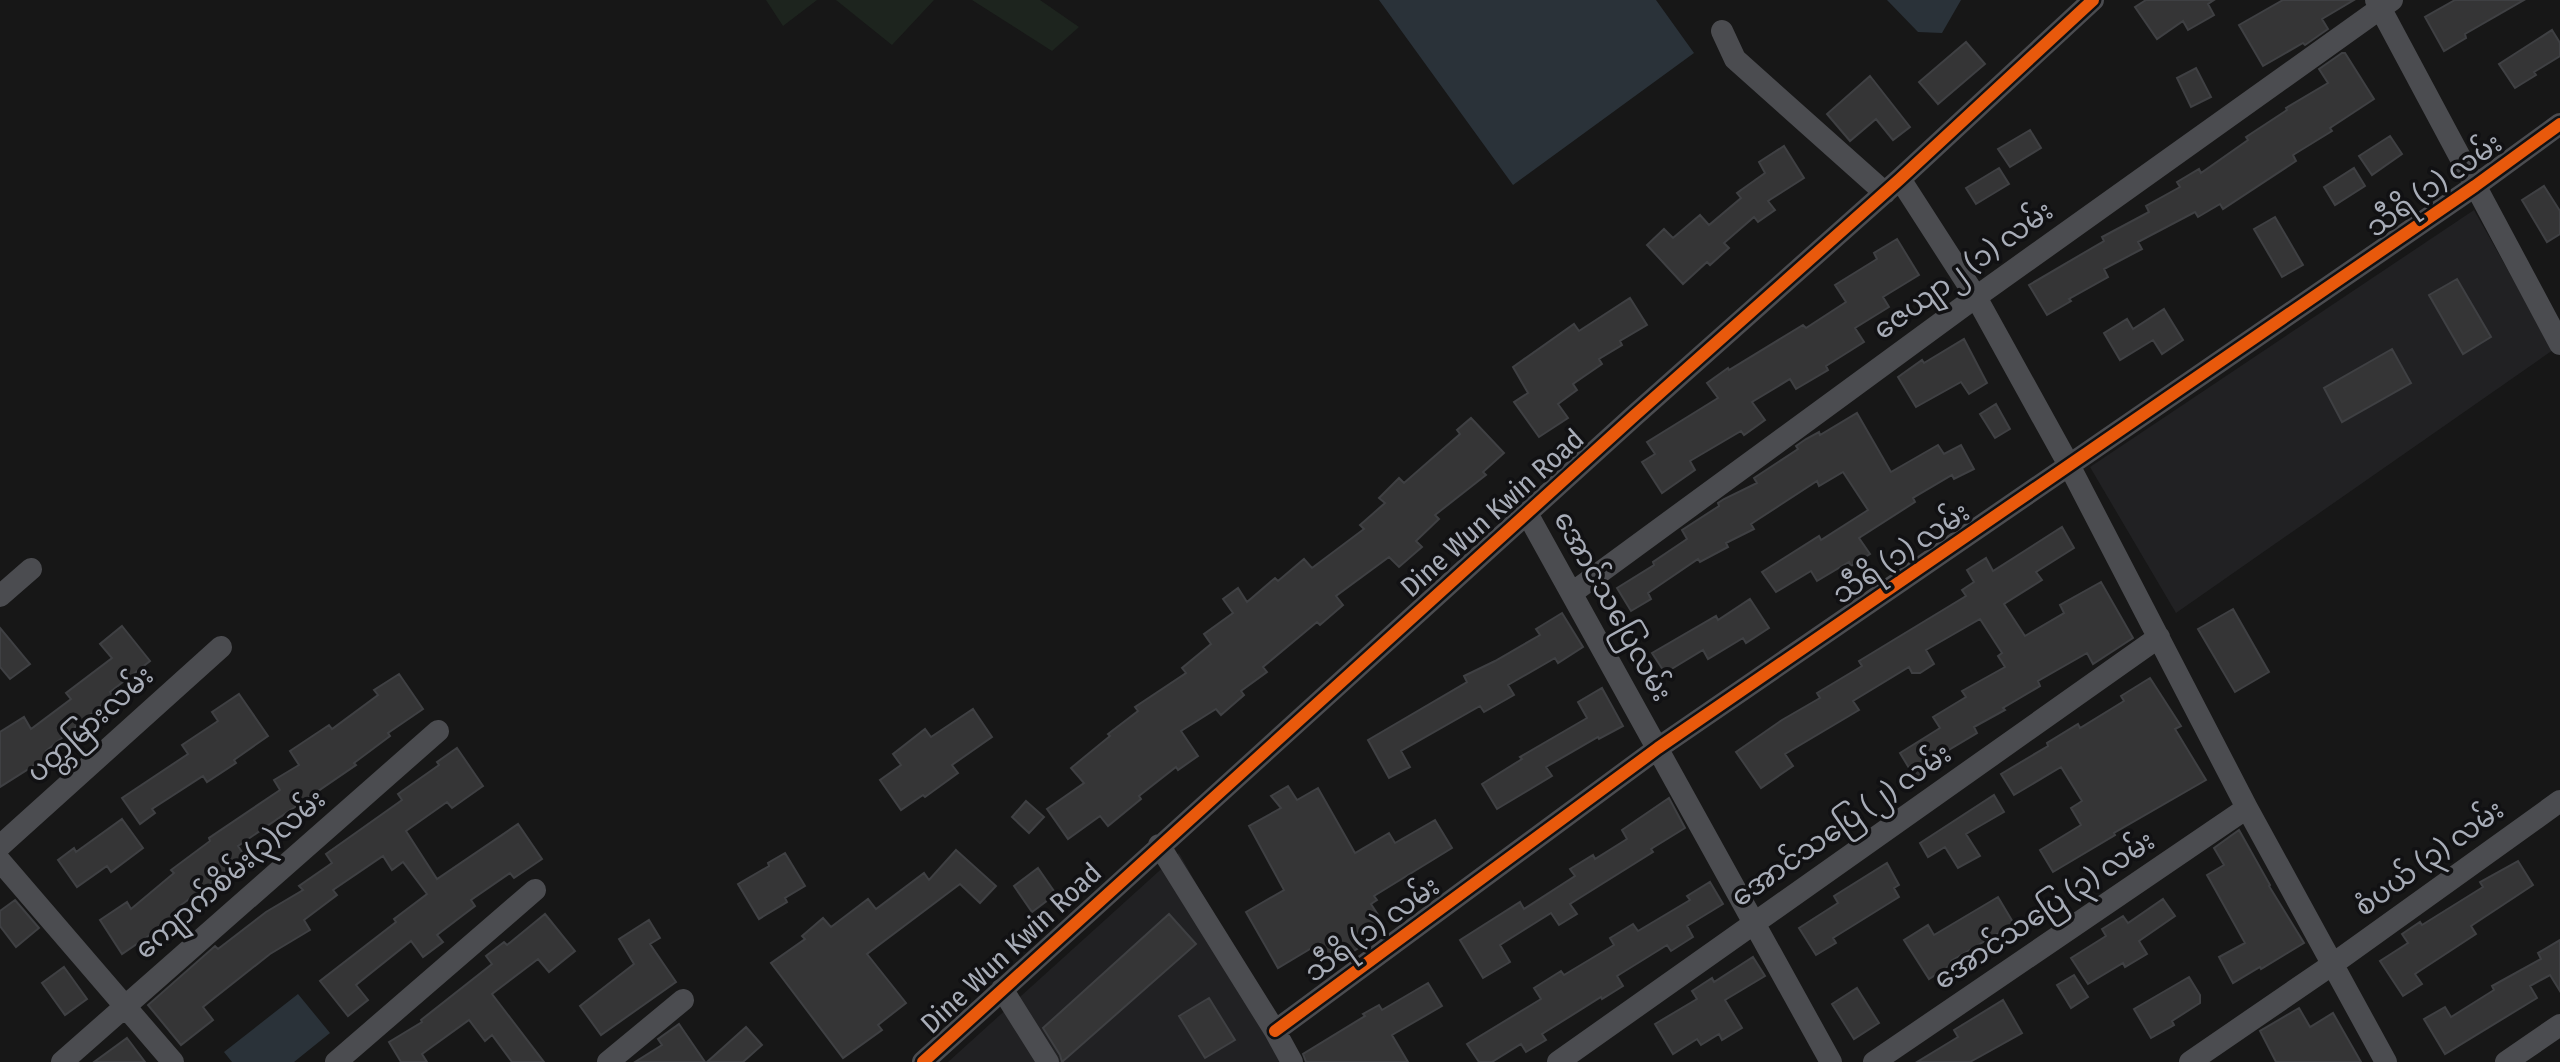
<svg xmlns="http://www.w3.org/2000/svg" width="2560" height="1062" font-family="'Fira Sans Condensed','Noto Sans Myanmar',sans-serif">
<rect width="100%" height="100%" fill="#171717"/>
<!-- built -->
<path fill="#212123" d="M2474,210L2553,350L2176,613L2090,467Z
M1179,853L1296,1062H948Z"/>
<!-- green -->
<path fill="#1d241e" d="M766,0H817L783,26Z
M836,0H934L892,45Z
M972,0H1040L1079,27L1052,51Z"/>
<!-- water -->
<path fill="#2a3239" d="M1379,0H1656L1694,53L1513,185Z
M1887,0H1961L1942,33L1918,32Z
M298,994L330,1033L294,1062H232L224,1052Z"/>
<!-- building -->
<path fill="#353536" stroke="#3f4043" stroke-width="2" d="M2146,0H2214L2208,4L2214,15L2188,30L2183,21L2157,39L2135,7Z
M2283,0H2354L2322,19L2328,29L2305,45L2303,43L2263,66L2239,25Z
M2455,0H2524L2465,34L2466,38L2444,51L2425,17Z
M2552,30L2560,43V56L2534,72L2536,75L2515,88L2499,64Z
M1966,42L1985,64L1938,104L1919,82Z
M2342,53H2345L2374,99L2330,128L2332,131L2293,155L2296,161L2223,209L2220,204L2198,217L2195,212L2138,242L2142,249L2104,269L2108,277L2069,299L2071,301L2047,315L2029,285L2104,241L2102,237L2149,212L2146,206L2180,187L2177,182L2199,169L2201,173L2248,140L2246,137L2287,110L2286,108L2328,83L2319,69Z
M2196,68L2211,97L2191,107L2177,78Z
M1870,76L1910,127L1893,140L1876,119L1850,141L1827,114Z
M2030,130L2041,148L2010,167L1998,149Z
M2390,136L2402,154L2372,175L2359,156Z
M1784,146L1804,178L1768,201L1775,210L1758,222L1754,217L1724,243L1729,248L1710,265L1707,262L1683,284L1647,245L1664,229L1673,238L1700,215L1709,225L1741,198L1737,193L1765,173L1759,162Z
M1999,168L2009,184L1976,204L1966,188Z
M2354,168L2365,186L2335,205L2324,187Z
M2544,186L2560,211V234L2547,242L2522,200Z
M2275,217L2303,265L2282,277L2254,229Z
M1897,239L1919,275L1883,297L1889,307L1855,328L1864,342L1826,366L1828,370L1796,389L1790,379L1752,402L1765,420L1744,435L1741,431L1690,461L1695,470L1662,493L1642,462L1655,454L1647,442L1718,398L1707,383L1728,368L1729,370L1803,325L1806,328L1846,302L1835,285L1877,259L1874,253Z
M2457,279L2491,337L2463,354L2429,295Z
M1630,298L1647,325L1620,341L1622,345L1599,359L1602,364L1573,384L1577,390L1558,404L1568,418L1539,437L1514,402L1528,393L1513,367L1574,324L1579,331Z
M2164,309L2183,340L2162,354L2153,340L2120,360L2104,333L2127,319L2133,329Z
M1964,339L1987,383L1969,394L1961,382L1916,407L1898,377L1922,360L1924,363Z
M2392,349L2411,383L2342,422L2324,388Z
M1996,404L2010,429L1995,438L1980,414Z
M1857,413L1891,472L1938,445L1944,454L1961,445L1974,469L1954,479L1952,475L1913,498L1915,502L1859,538L1870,554L1851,566L1849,562L1817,581L1811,571L1776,592L1762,572L1819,536L1821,540L1868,510L1843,472L1819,486L1817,481L1751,524L1754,529L1726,543L1728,547L1700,562L1698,559L1648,593L1651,599L1631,611L1617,588L1654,565L1653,562L1687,539L1682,530L1719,506L1718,503L1724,499L1757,483L1754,478L1798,449L1796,446L1806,439L1819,432L1820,435Z
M1471,418L1504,453L1483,472L1486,475L1435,515L1439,519L1416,541L1422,547L1399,567L1389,557L1336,596L1343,605L1320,625L1317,622L1263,667L1267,672L1241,691L1244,695L1221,715L1216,709L1181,731L1198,756L1178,770L1176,767L1139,796L1141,799L1108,826L1100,816L1068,839L1047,809L1084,783L1071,768L1110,736L1108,734L1138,711L1135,707L1186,673L1182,668L1211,644L1204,634L1233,613L1223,599L1238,588L1247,602L1275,578L1278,581L1304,559L1312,568L1364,529L1360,525L1385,503L1379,498L1399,478L1404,483L1460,434L1457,430Z
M2062,527L2074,548L2036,572L2042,580L2004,604L2025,636L2064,613L2060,605L2101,582L2133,638L2093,664L2087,653L2038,681L2040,686L2003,708L2005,710L1974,727L1977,733L1927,763L1931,769L1915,778L1900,753L1940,728L1933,717L1966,697L1962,691L2005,667L1998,656L2002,653L1980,619L1926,650L1934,664L1920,673H1912L1909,667L1853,701L1859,710L1785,754L1793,766L1761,788L1736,752L1782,720L1820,698L1817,693L1862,666L1859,661L1966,596L1962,590L1974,582L1967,570L1986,558L1993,571Z
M1750,599L1769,628L1746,643L1743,638L1708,659L1703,650L1665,673L1652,653L1716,616L1718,620Z
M2233,609L2269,672L2235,692L2198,629Z
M1562,613L1583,647L1558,663L1555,658L1508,685L1514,695L1484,712L1480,706L1401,751L1410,767L1389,778L1368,740L1467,682L1464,676L1495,661L1540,635L1536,629Z
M122,626L150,661L110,692L113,696L46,751L49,756L0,787V732L24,717L31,729L71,699L66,693L112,658L100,644Z
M0,628L30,664L10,679L0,667Z
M399,674L423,709L388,733L390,736L354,763L356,765L238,846L246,858L214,878L215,880L181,905L183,907L150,935L122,954L100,920L127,902L131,909L174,873L171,870L210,841L209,838L280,790L274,780L299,765L290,751L329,725L332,729L378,695L374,690Z
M2150,678L2181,726L2175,729L2206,780L2114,833L2115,835L2053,872L2040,850L2081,825L2071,808L2082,801L2061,767L2014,795L2001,774L2048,746L2047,743L2078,724L2080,728L2124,701L2121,696Z
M1602,688L1623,726L1599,739L1598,737L1546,767L1552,776L1497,809L1482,784L1522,759L1520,757L1587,718L1578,702Z
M239,694L268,736L234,760L236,763L207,782L203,776L152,809L155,813L140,824L122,798L188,754L182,745L218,721L212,712Z
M973,709L992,737L952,765L958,773L925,797L923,795L901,810L880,780L901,765L893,754L925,729L931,737Z
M457,748L483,786L452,808L447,802L406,831L437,879L518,824L542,859L514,878L510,873L471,900L475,906L437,935L443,942L423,957L411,941L356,985L368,1000L348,1016L320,981L396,922L394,919L427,894L403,862L392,870L383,856L333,890L337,895L304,920L310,930L270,954L203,1007L213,1020L181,1045L148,1005L215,946L218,949L266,912L303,890L299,886L332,863L326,854L402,800L398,794L439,765L437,762Z
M1288,786L1297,800L1318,788L1355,853L1389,833L1395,843L1435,820L1452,848L1374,896L1377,900L1371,904L1382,921L1364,932L1370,941L1352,952L1350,948L1330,960L1320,943L1278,968L1246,912L1284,890L1249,826L1281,808L1271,796Z
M1994,795L2004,812L1966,834L1980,856L1958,868L1945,847L1928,857L1920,843Z
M1669,798L1685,828L1651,849L1653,852L1570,904L1577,914L1559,925L1551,913L1500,945L1510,962L1483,978L1460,940L1520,902L1524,909L1575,876L1570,869L1593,855L1595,859L1627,839L1622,830Z
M1026,801L1044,817L1029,833L1012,817Z
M122,819L143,848L111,872L107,866L77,887L58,860L74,848L76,852Z
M2239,830L2270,885L2269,886L2304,943L2261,969L2260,967L2233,983L2219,957L2245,943L2207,875L2224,865L2214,848Z
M956,850L996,886L980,903L960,884L867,954L906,1003L878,1025L882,1030L843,1058L771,963L805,939L802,936L823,918L831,927L868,899L876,909L924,873L929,880Z
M785,853L805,886L785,898L787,902L759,919L738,884L769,866L768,863Z
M2518,861L2533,885L2471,926L2476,934L2415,974L2422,984L2403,996L2380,961L2408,943L2402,934L2420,922L2422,925L2483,887L2480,882Z
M1887,863L1899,885L1894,888L1899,897L1833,938L1836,943L1816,955L1799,928L1838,903L1834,896Z
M1038,868L1056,894L1032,912L1014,886Z
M1710,882L1723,904L1687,926L1693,937L1671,951L1667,945L1617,976L1623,986L1602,999L1601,997L1542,1034L1546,1040L1526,1052L1521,1044L1492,1062H1479L1467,1044L1541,999L1534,988L1561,971L1564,975L1614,945L1610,938L1633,924L1638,931L1690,900L1687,896Z
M1998,897L2014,924L1951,961L1952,964L1929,979L1904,940L1928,925L1934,935Z
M2163,899L2175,916L2139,941L2147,954L2125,967L2123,963L2088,984L2071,958L2106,936L2102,929L2123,916L2128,923Z
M15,900L39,928L16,947L0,926V911Z
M545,914L575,951L549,972L538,959L492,994L544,1062H512L492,1035L485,1041L469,1020L422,1054L427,1062H401L389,1042L422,1022L421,1020L492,964L486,956L504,942L507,945Z
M1169,914L1196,944L1062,1062L1060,1055L1043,1028Z
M649,920L660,938L650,944L676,982L601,1035L580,1006L634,964L619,939Z
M2560,940V991L2550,975L2530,986L2537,998L2445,1054L2424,1019L2445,1007L2451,1017L2494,990L2492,986L2541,959L2538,953Z
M1753,957L1765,976L1725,1000L1742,1028L1722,1040L1719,1034L1701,1045L1697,1039L1673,1054L1655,1024L1697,999L1692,991L1712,978L1714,982Z
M64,967L87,999L65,1015L42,983Z
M2074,975L2088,997L2071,1008L2057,985Z
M2189,977L2200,995V1003L2172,1021L2174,1025L2151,1038L2134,1009Z
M1428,983L1442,1006L1392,1035L1408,1062H1306L1303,1054L1365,1016L1363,1014L1379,1005L1382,1010Z
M1857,988L1879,1023L1854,1039L1832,1004Z
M1209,998L1235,1040L1205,1058L1179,1016Z
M2003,1000L2022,1033L1970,1062H1917L1958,1037L1954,1030Z
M2299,1008L2310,1027L2333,1013L2361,1062H2276L2260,1031Z
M679,1024L705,1062H635L662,1045L658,1039Z
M746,1027L762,1045L743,1062H707Z
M127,1038L145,1062H94Z"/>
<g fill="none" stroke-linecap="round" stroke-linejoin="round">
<!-- minor -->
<path stroke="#4b4c50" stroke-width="22" d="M2376,0L2560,344
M1722,31L1735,59L1885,193
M1900,179L1976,297L2070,467L2247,808L2386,1062
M1528,515L1831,1062
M1572,593L1976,297L2392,0
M0,596L31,569
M1159,845L1275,1031L1292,1062
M0,846L221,647
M0,861L173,1062
M1002,989L1048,1062
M1275,1031L1658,748L2475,186L2560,124
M62,1062L438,731
M336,1062L535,890
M608,1062L683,1000
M923,1062L1634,416L1900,179L2093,0
M1558,1062L2159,637
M1874,1062L2247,808
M2190,1062L2333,964L2560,801
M2506,1062L2560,1025"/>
<!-- cycleway casing -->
<g stroke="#111113" stroke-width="17">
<path id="cycleway" d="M1275,1031L1658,748L2475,186L2560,124
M923,1062L1634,416L1900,179L2093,0"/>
</g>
<!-- cycleway -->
<use href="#cycleway" stroke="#e8590c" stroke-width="12"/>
</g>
<g text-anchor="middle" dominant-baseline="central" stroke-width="7" stroke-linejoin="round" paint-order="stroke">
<!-- street labels -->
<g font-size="28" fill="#a8adb8" stroke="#111113">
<text transform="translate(2434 185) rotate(-35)">သီရိ (၁) လမ်း</text>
<text transform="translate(1963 270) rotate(-36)">ဇေယျာ၂ (၁) လမ်း</text>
<text transform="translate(1492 513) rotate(-42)">Dine Wun Kwin Road</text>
<text transform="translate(1901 553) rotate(-34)">သီရိ (၁) လမ်း</text>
<text transform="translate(1613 606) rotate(61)">အောင်သပြေလမ်း</text>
<text transform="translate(90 724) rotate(-42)">ပတ္တမြားလမ်း</text>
<text transform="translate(1841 825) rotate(-35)">အောင်သပြေ (၂) လမ်း</text>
<text transform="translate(2429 858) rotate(-36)">စံပယ် (၃) လမ်း</text>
<text transform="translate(230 874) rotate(-41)">ကျောက်စိမ်း(၃)လမ်း</text>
<text transform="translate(2044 910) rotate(-34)">အောင်သပြေ (၃) လမ်း</text>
<text transform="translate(1372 929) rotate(-36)">သီရိ (၁) လမ်း</text>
<text transform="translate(1011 948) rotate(-43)">Dine Wun Kwin Road</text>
</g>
</g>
</svg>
